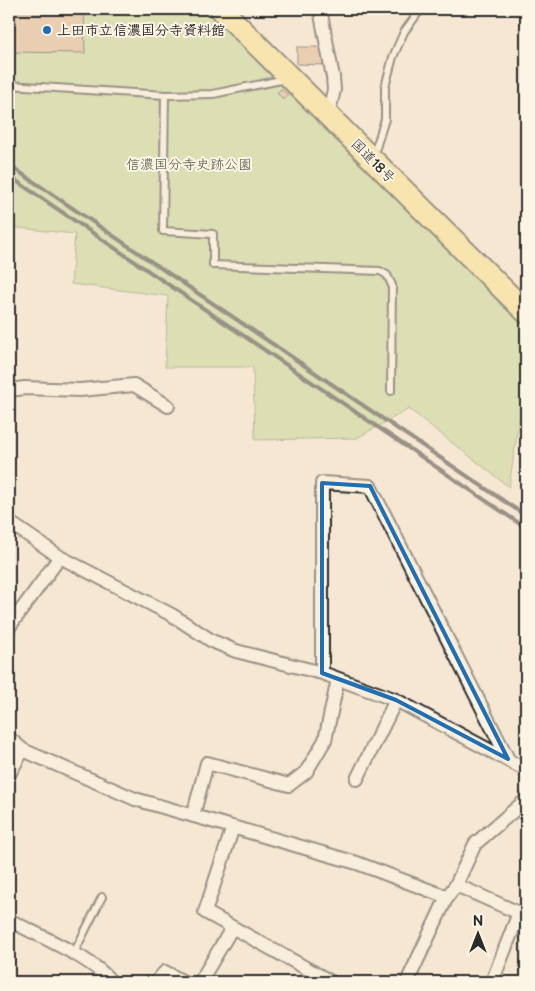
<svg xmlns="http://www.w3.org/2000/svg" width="535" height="991" font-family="'Balsamiq Sans','Klee One',sans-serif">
<rect width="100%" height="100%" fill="#f5e7d3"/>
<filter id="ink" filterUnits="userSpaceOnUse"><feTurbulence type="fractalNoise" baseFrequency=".02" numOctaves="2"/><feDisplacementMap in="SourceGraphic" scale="10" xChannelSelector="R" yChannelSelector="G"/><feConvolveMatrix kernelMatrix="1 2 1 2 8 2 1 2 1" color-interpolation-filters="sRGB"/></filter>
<g filter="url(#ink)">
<!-- green -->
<path fill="#bad58d" stroke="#72805c" d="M9,9H222L526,312V374L509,487L409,409L357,438L255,440L253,367H165L168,296L71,284L75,234L9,227Z"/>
<!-- building -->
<path fill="#dbb08b" stroke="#2b2b2b" d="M9,9H84L85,53L9,52Z
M297,47H324V65L297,64Z
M281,89L288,95L284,100L277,93Z"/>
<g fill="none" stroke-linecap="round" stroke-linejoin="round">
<!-- service casing -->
<g stroke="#2b2b2b" stroke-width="10">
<path id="service" d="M9,85L165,95L213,94L286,79
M165,95L163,231L213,234V265L380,271L387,275L392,285L391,391
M374,154L385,119V87L393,57L404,32L421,9
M74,953L102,897"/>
</g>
<!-- minor casing -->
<g stroke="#2b2b2b" stroke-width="16">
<path id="minor" d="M320,9L333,77L334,90L328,115
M9,390L25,388L80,390L134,385L168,406
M9,522L60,557L172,615L212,641L236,651L322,673L396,700L526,770
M9,627L60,557
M322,673V483L370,486L508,759
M9,738L23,750L9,774
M23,750L135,799L357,863L447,897
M357,779L396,700
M193,816L207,763L289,785L306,772L325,740L338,679
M233,827L205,912L331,982
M456,885L475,844L526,800
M9,920C37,935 93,958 111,982
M156,982L165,972L184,982
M200,982L232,928
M407,982L447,897L456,885L519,913L492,982"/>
</g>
<!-- trunk casing -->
<g stroke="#2b2b2b" stroke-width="25">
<path id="trunk" d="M221,9L526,312"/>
</g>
<!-- service -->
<use href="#service" stroke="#fcf5e5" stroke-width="6"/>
<!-- minor -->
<use href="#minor" stroke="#fcf5e5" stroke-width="12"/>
<!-- trunk -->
<use href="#trunk" stroke="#fae180" stroke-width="21"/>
<!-- rail -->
<path stroke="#2b2b2b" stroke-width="4" d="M9,165L526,516
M9,176L526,528"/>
</g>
</g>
<!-- marked area -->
<path d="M0 0H535V991H0ZM322,483L370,486L508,759L396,700L322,673Z" fill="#f5e7d3" fill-opacity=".55" fill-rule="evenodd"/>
<path fill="none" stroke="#1f6fb2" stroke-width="4" stroke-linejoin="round" d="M322,483L370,486L508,759L396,700L322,673Z"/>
<!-- markers -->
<circle fill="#1f6fb2" stroke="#fcf5e5" stroke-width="2" cx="47" cy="30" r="5"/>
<g text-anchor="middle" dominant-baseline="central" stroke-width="4" stroke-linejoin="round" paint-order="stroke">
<!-- poi labels -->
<g font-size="14" font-weight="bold" fill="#2b2b2b" stroke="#fcf5e5" text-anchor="start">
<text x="57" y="30">上田市立信濃国分寺資料館</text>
</g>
<!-- street labels -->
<g font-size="14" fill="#2b2b2b" stroke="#fcf5e5">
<text transform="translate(373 161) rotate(45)">国道18号</text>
</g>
<!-- park labels -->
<g font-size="14" fill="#4f5644" stroke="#fcf5e5">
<text x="189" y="164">信濃国分寺史跡公園</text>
</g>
</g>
<!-- margin -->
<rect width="535" height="991" fill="none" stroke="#fcf5e5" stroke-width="30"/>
<rect x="15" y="15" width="505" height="961" fill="none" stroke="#2b2b2b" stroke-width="2" filter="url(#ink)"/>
<!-- north arrow -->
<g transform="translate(478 934)" stroke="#fcf5e5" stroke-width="4" paint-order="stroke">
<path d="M0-4L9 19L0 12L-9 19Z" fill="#2b2b2b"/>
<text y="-8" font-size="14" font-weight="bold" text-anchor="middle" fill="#2b2b2b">N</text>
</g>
</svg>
